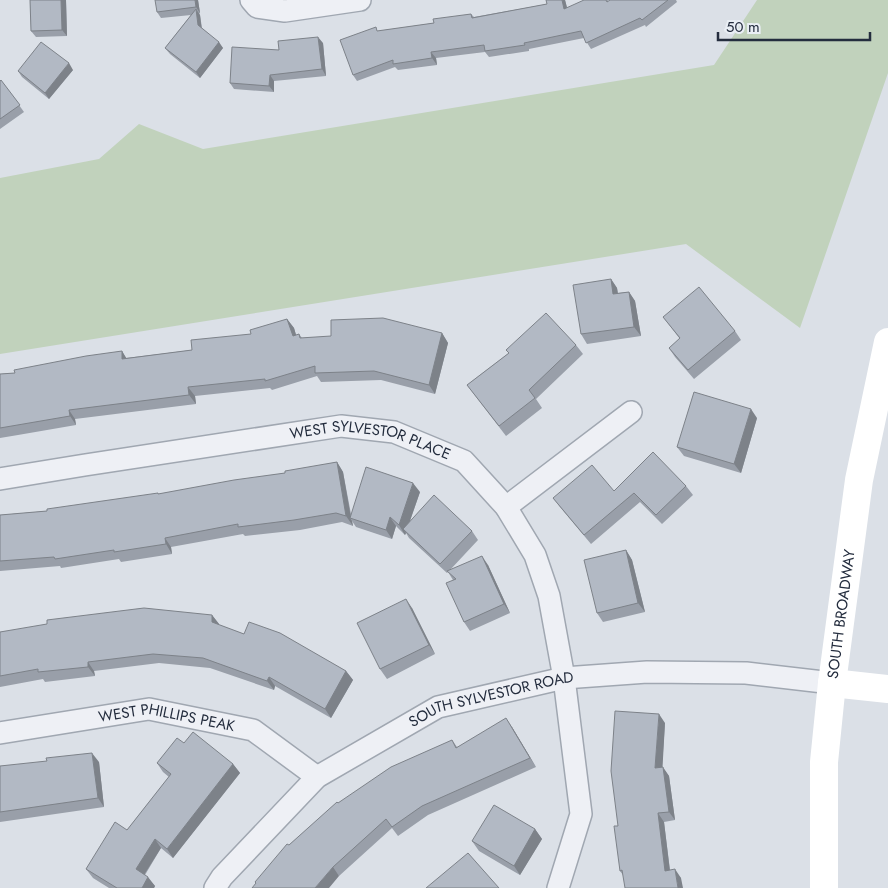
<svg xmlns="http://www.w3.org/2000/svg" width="888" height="888" font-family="Jost,sans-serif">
<rect width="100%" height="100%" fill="#dbe0e7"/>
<!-- green -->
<path fill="#c1d2bc" d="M757,0H888V73L800,328L686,244L0,354V178L99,159L139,124L203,149L714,65Z"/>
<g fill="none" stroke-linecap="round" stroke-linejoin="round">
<!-- street casing -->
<g stroke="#a0a7b1" stroke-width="24">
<g id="street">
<path d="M251,0L257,7L285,11L360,0"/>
<path id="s1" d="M0,479L85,465L341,426L394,432L464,461L506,507L535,555L549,596L564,678L581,814L558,888"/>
<path d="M506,507L631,412"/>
<path id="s2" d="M0,733L149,709L253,730L317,777"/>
<path id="s3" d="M215,888L222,877L317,777L438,707L564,678L647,672L746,673L832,683"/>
</g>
</g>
<!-- street -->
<use href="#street" stroke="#eef0f5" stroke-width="21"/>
<!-- secondary -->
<g stroke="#fff" stroke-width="28">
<path d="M832,683L888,689"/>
<path id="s4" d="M824,888V762L832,683L859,480L888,342"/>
</g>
</g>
<!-- wall -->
<path fill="#999fa9" d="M30,0H66L67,36L36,37L31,31Z
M198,0L200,13L199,14L200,15L202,28L223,48L200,78L170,54L165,48L191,15L161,18L157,12Z
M565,0L567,8L608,0V1L610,0H676L677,2L646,27L645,25L591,49L584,38L529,49V51L489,57L485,52L436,58L437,65L398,70L395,67L357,81L353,75L378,31L434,23L471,14L474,17L547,4Z
M323,43L326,76L274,81V92L234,89L230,83L279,50Z
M73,70L49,99L22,77L18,71Z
M1,80L24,112L0,129V81Z
M611,279L617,288L618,293L629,292L635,301L641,336L587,344L581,334Z
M663,317L735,331L741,340L694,379L675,357L669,348L680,339Z
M287,319L294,328L296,335L299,334L302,338L442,333L448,343L435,394L381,380L321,382L317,376L272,390L270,388L195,396L196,404L75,419L76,425L18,435L0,438V374L15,373L122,351L126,358L192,350L251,334Z
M576,345L583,354L536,399L542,408L506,436L467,385L509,353L506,350Z
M757,418L741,473L684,456L677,447Z
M337,462L343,472L351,514L420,492L410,521L472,531L478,540L450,570L488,565L510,613L470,631L464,622L453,580L448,572L447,573L409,538L406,533L405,535L396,526L392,539L356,527L352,521L353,526L342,522L300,530L245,536L243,534L171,547L172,554L121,562L119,559L61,568L60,566L0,571V515L47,511L159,494L285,473Z
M686,486L693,495L662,524L640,502L591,544L560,507L553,498L614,491Z
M626,550L632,560L645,612L603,622L597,613Z
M412,608L435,654L387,679L380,669Z
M212,615L219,624V625L346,671L353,680L331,718L275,686L274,690L210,668L159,663L94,671L95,676L45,682L43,679L0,687V632Z
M665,723L662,767L669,776L675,820L664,822L670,870L681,878L623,875L620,871Z
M512,727L536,767L428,815L398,836L392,828L339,876L289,845L338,803L452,740L457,747Z
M184,743L233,764L240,773L173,858L161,848L145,875L155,886L154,888H109L93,878L86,869L127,830L169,777L163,772L157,763Z
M99,762L104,807L0,822V766Z
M535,829L542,839L520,875L479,851L472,841Z"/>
<!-- shaded-wall -->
<path fill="#7d8289" d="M61,0H66L67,36L62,30Z
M195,0H198L200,13L196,7Z
M562,0H565L569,15L564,9Z
M196,9L200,15L202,32L198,25Z
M318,37L323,43L326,76L322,69Z
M219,42L223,48L200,78L196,72Z
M431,52L436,58L437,65L432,58Z
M69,63L73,70L49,99L45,93Z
M270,75L274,81V92L269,86Z
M611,279L617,288L619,303L613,294Z
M629,292L635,301L641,336L634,327Z
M287,319L294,328L299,345L293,336Z
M442,333L448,343L435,394L429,385Z
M122,351L128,361L122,359Z
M188,387L195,396L196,404L189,395Z
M751,409L757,418L741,473L734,464Z
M69,410L75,419L76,425L70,416Z
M337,462L343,472L351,518H350L352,521L353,526L346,516Z
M413,483L420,492L406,532L403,529L406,533L405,535L399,525Z
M390,517L396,526L392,539L386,530Z
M165,538L171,547L172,554L166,544Z
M626,550L632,560L645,612L638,603Z
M482,556L488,565L510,613L504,604Z
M406,599L412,608L435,654L429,645Z
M212,615L219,624L218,632L212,622Z
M88,662L94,671L95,676L88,667Z
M346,671L353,680L331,718L325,709Z
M269,677L275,686L274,690L267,681Z
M659,714L665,723L662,776L655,768Z
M506,718L512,727L536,767L530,758Z
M92,753L99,762L104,807L98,798Z
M233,764L240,773L173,858L167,849Z
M663,767L669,776L675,820L669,812Z
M658,813L664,822L671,880L665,871Z
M535,829L542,839L520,875L514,866Z
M155,839L161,848L142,878L136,869Z
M333,867L339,876L329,888H315Z
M675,869L681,878L683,888H678Z
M148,877L155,886L154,888H142Z"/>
<!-- building -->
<path fill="#b2b9c4" stroke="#7d8289" d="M30,0H61L62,30L31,31Z
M155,0H195L196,7L157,12Z
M546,0H562L564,9L584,0H606L607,2L610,0H668L642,20L640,18L586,43L581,31L524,43L525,45L485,51L484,45L431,52L432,58L393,64V60L353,75L340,40L376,27L377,31L434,23L433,19L471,14L472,18L547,4Z
M196,9L198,25L219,42L196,72L165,48Z
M318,37L322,69L270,75L269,86L230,83L232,47L279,50L278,41Z
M41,42L69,63L45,93L18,71Z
M1,80L20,105L0,119V81Z
M611,279L613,294L629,292L634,327L581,334L573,285Z
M699,287L735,331L688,370L669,348L680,338L663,317Z
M546,313L576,345L529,390L535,398L499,426L467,385L509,353L506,350Z
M383,318L442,333L429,385L374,371L315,373V366L265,381V379L188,387L189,395L69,410L70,416L0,428V374L15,373L14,370L86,356L122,351V359L192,350L191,340L251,334L250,330L287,319L293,336L299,334L300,338L331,336V320Z
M694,392L751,409L734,464L677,447Z
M653,452L686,486L656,515L634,493L584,535L553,498L592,465L614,491Z
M337,462L346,516L336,513L294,520L238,527V524L165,538L166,544L114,552V550L55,559L54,557L0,561V515L47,511V509L158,493V494L234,480L285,473V471Z
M366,467L413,483L399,525L390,517L386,530L350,518Z
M434,495L472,531L440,564L403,529Z
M626,550L638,603L597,613L584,560Z
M482,556L504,604L464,622L446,583L456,579L447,571Z
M406,599L429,645L380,669L357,623Z
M144,608L212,615V622L244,634L249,622L280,633L346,671L325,709L269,677L267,681L203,658L153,654L88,662V667L38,672V669L0,676V632L47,624V620Z
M615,711L659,714L655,768L663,767L669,812L658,813L665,871L675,869L678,888H625L622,870L620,871L614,826H618L611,771Z
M506,718L530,758L422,806L392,827L386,819L333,867L315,888H252L256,883L255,882L287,844L289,845L337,802L338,803L391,767L452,740L456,748Z
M193,732L233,764L167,849L155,839L136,869L148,877L142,888H117L86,869L115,822L127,830L171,774L157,763L177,738L184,743Z
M92,753L98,798L0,812V766L47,761L46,758Z
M494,805L535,829L514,866L472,841Z
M468,853L499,888H426Z"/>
<g text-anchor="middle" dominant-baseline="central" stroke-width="4" stroke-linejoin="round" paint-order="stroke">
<!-- street labels -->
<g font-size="15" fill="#242d3e" stroke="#eaeff5">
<text stroke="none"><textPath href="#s1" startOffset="376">WEST SYLVESTOR PLACE</textPath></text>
<text stroke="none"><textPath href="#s4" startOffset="275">SOUTH BROADWAY</textPath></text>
<text stroke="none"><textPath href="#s3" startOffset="344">SOUTH SYLVESTOR ROAD</textPath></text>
<text stroke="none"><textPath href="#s2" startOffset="169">WEST PHILLIPS PEAK</textPath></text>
</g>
</g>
<!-- scale -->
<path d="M718 32v8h152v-8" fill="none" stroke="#242d3e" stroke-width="2.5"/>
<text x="726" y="32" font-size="15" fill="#242d3e" stroke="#eaeff5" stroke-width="4" paint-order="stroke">50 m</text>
</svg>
